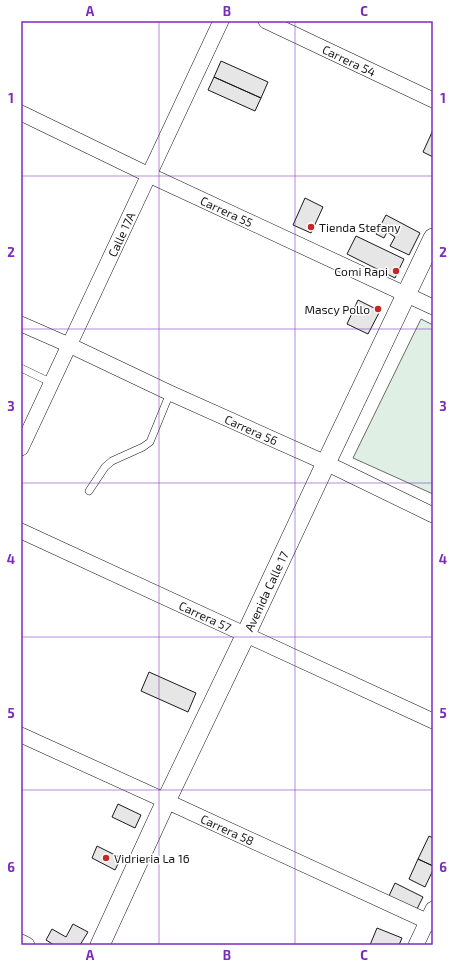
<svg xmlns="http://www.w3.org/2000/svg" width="454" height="966" font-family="'Exo 2',sans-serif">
<rect width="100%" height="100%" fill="#fff"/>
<!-- green -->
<path fill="#e0efe3" stroke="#6a6a6a" d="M421,319L433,325V494L353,458Z"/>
<!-- building -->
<path fill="#e6e6e6" stroke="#1a1a1a" d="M221,61L268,82L261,98L214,77Z
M214,77L261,98L255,111L208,90Z
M433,130V157L423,152Z
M305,198L323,207L311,233L293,225Z
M386,215L420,233L409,255L390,246L395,237L387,232L384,238L376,234Z
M356,236L404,259L395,278L347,254Z
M358,300L380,311L368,334L347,324Z
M149,672L196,693L188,712L141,691Z
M118,804L141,815L135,828L112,817Z
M429,836L433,838V866L418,859Z
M97,846L121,858L115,870L92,858Z
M418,859L433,866V870L425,887L409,879Z
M395,883L423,897L416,911L388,898Z
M73,924L88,932L80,945H54L46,940L52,929L66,937Z
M377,928L402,938L399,945H370Z"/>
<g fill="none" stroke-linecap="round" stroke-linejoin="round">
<!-- service casing -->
<g stroke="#1a1a1a" stroke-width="8">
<path id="service" d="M21,368L52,383
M89,491L105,467L112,461L143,447L150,442L170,393"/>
</g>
<!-- minor casing -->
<g stroke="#1a1a1a" stroke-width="16">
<g id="minor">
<path id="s1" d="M266,21L433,100"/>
<path id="s2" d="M21,113L149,175L433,307"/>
<path d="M21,324L69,345"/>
<path id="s3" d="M69,345L170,393L326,463L433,515"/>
<path id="s4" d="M21,448L221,21"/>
<path id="s5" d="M21,531L433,721"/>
<path id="s6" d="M21,735L166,801L433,924"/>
<path d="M21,942L27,945"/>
<path d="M416,945L433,909"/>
</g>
</g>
<!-- tertiary casing -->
<g stroke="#1a1a1a" stroke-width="20">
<g id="tertiary">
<path id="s7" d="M100,945L166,801L246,634L326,463L433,238"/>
</g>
</g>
<!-- service -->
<use href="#service" stroke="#fff" stroke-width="7"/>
<!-- minor -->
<use href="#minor" stroke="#fff" stroke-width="15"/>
<!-- tertiary -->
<use href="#tertiary" stroke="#fff" stroke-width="19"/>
</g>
<!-- grid -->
<path fill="none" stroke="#7b2cbf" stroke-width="1" stroke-opacity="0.55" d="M159,21V945M295,21V945M21,176H433M21,329H433M21,483H433M21,637H433M21,790H433"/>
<!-- markers -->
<g fill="#c62828" stroke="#fff" stroke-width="1.5">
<circle cx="311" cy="227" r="4"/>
<circle cx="396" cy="271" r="4"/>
<circle cx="378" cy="309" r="4"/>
<circle cx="106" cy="858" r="4"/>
</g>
<g text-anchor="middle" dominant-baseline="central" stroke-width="3" stroke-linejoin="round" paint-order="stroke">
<!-- street labels -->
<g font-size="12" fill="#1a1a1a" stroke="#fff">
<text stroke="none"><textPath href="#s1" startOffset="92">Carrera 54</textPath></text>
<text stroke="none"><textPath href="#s2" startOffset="228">Carrera 55</textPath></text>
<text stroke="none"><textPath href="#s4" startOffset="236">Calle 17A</textPath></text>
<text stroke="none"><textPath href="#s3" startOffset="201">Carrera 56</textPath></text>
<text stroke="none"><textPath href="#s7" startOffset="391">Avenida Calle 17</textPath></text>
<text stroke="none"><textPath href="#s5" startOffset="203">Carrera 57</textPath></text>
<text stroke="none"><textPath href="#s6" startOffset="227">Carrera 58</textPath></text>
</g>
<!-- poi labels -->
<g font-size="12" fill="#1a1a1a" stroke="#fff" text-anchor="start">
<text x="319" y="227">Tienda Stefany</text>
<text x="388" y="271" text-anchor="end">Comi Rapi</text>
<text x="370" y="309" text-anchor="end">Mascy Pollo</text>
<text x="114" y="858">Vidrieria La 16</text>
</g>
</g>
<!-- border -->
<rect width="454" height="966" fill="none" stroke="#ffffff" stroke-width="44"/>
<rect x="22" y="22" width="410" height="922" fill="none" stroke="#7b2cbf" stroke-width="1.5"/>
<g font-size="13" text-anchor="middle" font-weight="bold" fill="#7b2cbf">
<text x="90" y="16">A</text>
<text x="227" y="16">B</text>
<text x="364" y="16">C</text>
<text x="11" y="103">1</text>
<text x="443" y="103">1</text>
<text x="11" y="257">2</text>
<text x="443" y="257">2</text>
<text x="11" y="411">3</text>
<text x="443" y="411">3</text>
<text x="11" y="564">4</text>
<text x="443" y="564">4</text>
<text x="11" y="718">5</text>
<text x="443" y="718">5</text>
<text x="11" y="872">6</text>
<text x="443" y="872">6</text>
<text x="90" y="960">A</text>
<text x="227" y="960">B</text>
<text x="364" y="960">C</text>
</g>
</svg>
